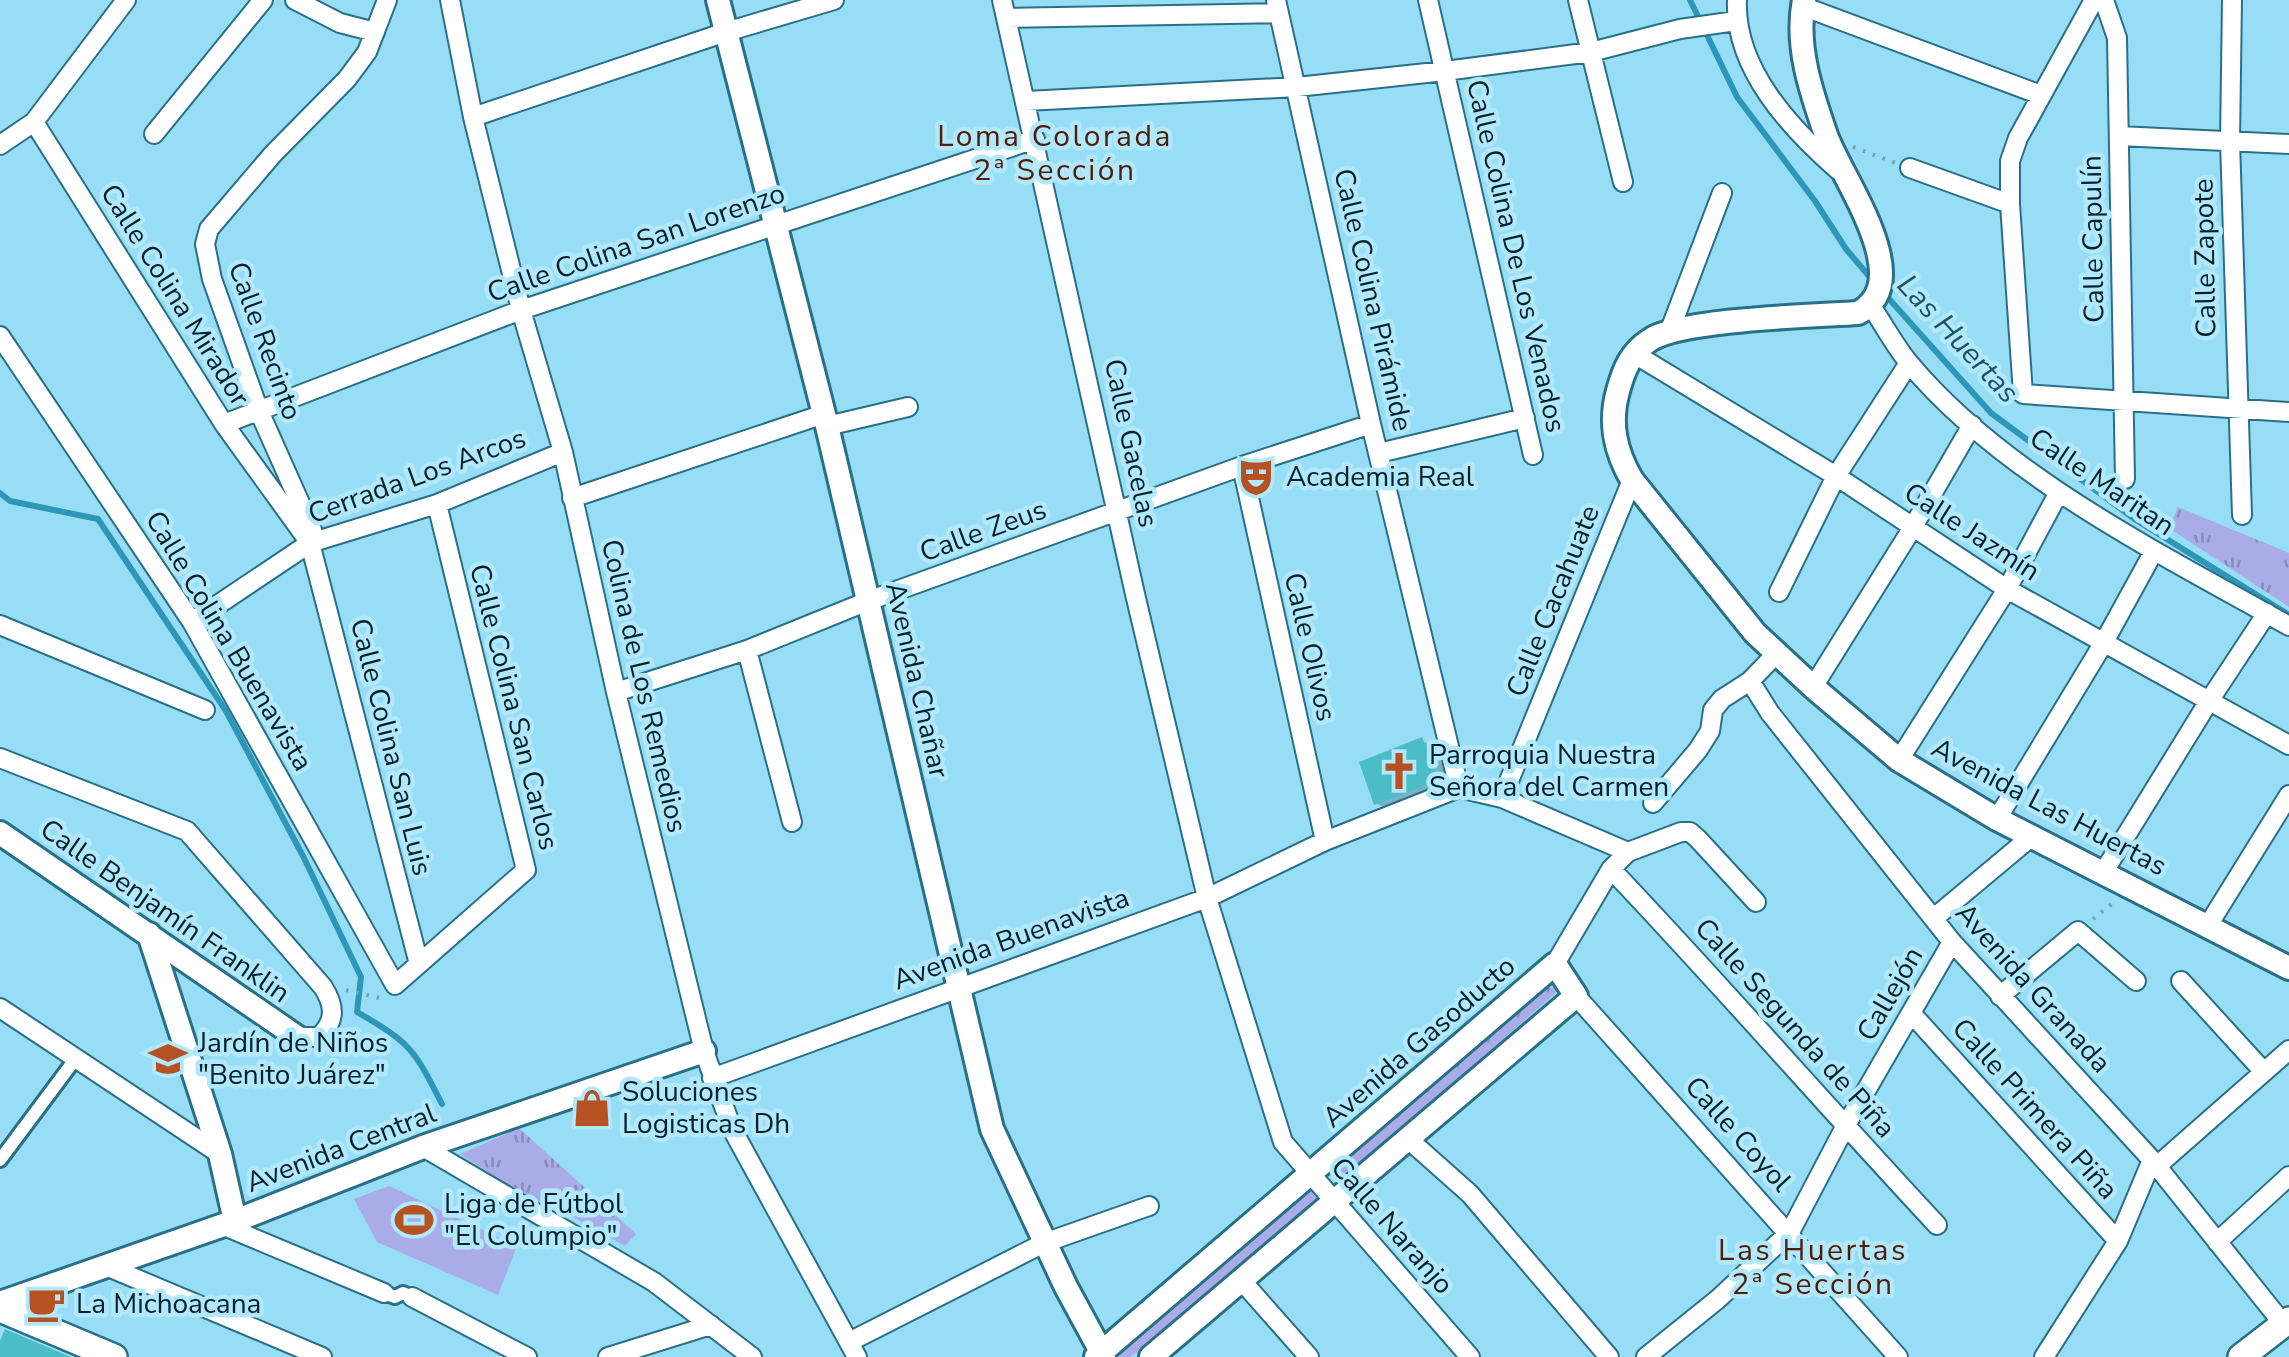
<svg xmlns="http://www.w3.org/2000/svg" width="2289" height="1357" font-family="'Nunito Sans',sans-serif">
<defs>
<pattern id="grass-tufts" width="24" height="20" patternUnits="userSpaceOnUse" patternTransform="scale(2.5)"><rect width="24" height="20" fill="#aaace7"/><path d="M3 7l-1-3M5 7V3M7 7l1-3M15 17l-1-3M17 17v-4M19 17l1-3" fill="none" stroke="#888cbb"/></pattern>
</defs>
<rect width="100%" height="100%" fill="#97ddf6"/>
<!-- grass -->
<path fill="url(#grass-tufts)" d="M2178,507L2289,553V607L2169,528Z
M1553,987L1561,988L1349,1176H1338L1333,1170L1334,1163L1531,993Z
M519,1128L636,1234L625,1246L557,1208L542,1207L460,1154Z
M1311,1183L1322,1197L1140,1350L1130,1357H1116L1114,1352Z"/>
<!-- pitch -->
<path fill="#aaace7" d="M389,1186L517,1246L498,1295L377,1242L354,1199Z"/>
<!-- shadow -->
<path fill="#0003" d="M1421,740L1436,748L1451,788L1391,812L1376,803Z"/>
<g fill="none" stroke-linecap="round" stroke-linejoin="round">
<!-- stream -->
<path stroke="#2e97b7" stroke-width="6" d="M1690,0L1737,97L1815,201L1846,249L1874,282
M1882,291L1991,413L2136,520L2289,615
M0,493L10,501L98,519L226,711L303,856L361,977L357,1012C411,1043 414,1049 442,1104"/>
</g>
<!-- building -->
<path fill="#4bbdc7" d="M1422,737L1439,780L1374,805L1359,762Z
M5,1329L71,1357H0V1341Z"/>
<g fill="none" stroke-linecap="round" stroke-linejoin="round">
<!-- pedestrian casing -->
<g stroke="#297087" stroke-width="18">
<path id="pedestrian" d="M0,1160L76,1058
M384,1293L395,1297L403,1293L412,1297"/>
</g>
<!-- minor casing -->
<g stroke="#297087" stroke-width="22">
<path id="minor" d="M295,0L340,23L375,32
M387,0L367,52L347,79L273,154L209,229L205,244L212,279L259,411L312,530L310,543L419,964
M450,0L473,117L521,310L563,452L616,692L704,1051L732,1129L857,1357
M1002,0L1135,594L1207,898L1283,1142L1470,1357
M1276,0L1371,424L1459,788
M1428,0L1533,455
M1578,0L1623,182
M1737,0C1734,68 1790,128 1838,170
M2094,0L2018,138L2010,161V204L2023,394L2289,412
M2104,0L2117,38L2125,479
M2232,0L2230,141L2242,515
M1802,6L2041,95
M1006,18L1279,13
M1026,101L1297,87L1445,71L1591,52L1680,29L1736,21
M473,117L726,32L834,0
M34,122L224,424L310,543
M154,134L263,0
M2119,136L2289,144
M0,145L34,122L126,0
M1910,168L2010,204
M1871,306C1884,325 1895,346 1909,363C2004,477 2162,554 2289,626
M1670,330L1722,193
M0,336L192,622L395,985L526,870L437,504
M1633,353L1836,476L2007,589L2289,745
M224,424L521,310L1035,139
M827,426L908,407
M1379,453L1525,418
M1242,466L1325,841
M572,498L824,414
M1779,592L1836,476L1909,363
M192,622L310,543L437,504L563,452
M0,625L205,710
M747,650L792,822
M1750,681L1770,713L1952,942L2152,1160L2284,1325
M1813,687L1913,527L1972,425
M616,692L747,650L868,601L1242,466L1371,424
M0,758L187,831L323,987C335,1006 336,1021 319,1037H297
M1899,760L2007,589L2059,492
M1459,788L1502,798L1628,852
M1502,798L1632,480
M1653,803L1698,750L1710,731L1713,710L1722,699L1750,681L1777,653
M1997,819L2103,644L2154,551
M1611,869C1722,986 1827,1107 1937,1225
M2103,873L2209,701L2267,613
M1934,918L2031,837
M2207,927L2289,795
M1555,964L1611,869L1628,852L1681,832H1690L1698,839L1756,902
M2181,981L2264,1072
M1576,996L1898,1357
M2000,996L2078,931L2136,981
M0,1008L220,1154
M1912,1014L2118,1241
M712,1078L1207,898L1325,841L1459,788
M1407,1138L1470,1194L1609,1357
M423,1147L654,1282L752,1357
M2157,1166L2289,1050
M222,1225L384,1293
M2217,1242L2289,1176
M106,1266L322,1357
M1242,1281L1309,1357
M412,1297L527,1357
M849,1342L1044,1243L1149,1206
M608,1357L711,1325
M1646,1357L1718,1299L1790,1232L1845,1127L1952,942
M2044,1357L2118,1241L2152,1160"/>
</g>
<!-- tertiary casing -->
<g stroke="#297087" stroke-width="28">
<path id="tertiary" d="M718,0L827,426L992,1129L1066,1287L1104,1357
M1804,0C1795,45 1811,92 1826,135C1841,178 1919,281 1858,313C1814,316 1681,319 1650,340C1631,352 1624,369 1618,391C1609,423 1615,451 1632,480L1755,633L1813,687L1899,760L1997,819L2289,968
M0,833L297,1037
M149,934L220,1154L235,1221
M0,1303L235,1221L423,1147L704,1051
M1096,1357L1555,964L1576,996L1151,1357"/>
</g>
<!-- secondary casing -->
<g stroke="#297087" stroke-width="30">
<path id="secondary" d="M0,1309L114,1357
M2241,1357L2289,1320"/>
</g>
<!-- path -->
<path stroke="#6ba5b9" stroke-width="4" stroke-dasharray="2.5 8" stroke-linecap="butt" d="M1853,147L1896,163
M2093,919L2113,903
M346,990L380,998"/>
<!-- pedestrian -->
<use href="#pedestrian" stroke="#fff" stroke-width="12"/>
<!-- minor -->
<use href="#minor" stroke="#fff" stroke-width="18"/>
<!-- tertiary -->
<use href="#tertiary" stroke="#fff" stroke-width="22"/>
<!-- secondary -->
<use href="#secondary" stroke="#fff" stroke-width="25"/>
</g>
<!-- icons -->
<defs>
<g id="theatre-bare" transform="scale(3)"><path d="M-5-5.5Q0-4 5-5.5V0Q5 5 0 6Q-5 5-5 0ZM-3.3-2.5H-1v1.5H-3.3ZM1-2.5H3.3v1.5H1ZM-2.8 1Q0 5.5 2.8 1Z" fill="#b65122" stroke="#b1e8fc" stroke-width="2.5" paint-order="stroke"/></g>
<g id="church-bare" transform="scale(3)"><path d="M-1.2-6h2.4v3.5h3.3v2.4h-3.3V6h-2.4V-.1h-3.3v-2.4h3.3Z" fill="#b65122" stroke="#b1e8fc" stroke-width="2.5" paint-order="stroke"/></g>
<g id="school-bare" transform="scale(3)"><path d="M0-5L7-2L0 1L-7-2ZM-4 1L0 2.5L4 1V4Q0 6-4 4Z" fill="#b65122" stroke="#b1e8fc" stroke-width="2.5" paint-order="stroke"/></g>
<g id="shop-bare" transform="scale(3)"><path d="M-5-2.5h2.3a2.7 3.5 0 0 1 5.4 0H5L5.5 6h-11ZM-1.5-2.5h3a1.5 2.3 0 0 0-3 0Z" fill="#b65122" stroke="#b1e8fc" stroke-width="2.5" paint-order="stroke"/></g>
<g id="stadium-bare" transform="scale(3)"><path d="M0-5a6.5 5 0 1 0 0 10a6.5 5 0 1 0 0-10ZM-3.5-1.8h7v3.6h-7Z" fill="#b65122" stroke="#b1e8fc" stroke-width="2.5" paint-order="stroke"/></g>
<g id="cafe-bare" transform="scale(3)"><path d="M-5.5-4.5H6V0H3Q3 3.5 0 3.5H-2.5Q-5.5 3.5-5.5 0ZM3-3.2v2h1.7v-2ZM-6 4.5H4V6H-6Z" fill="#b65122" stroke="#b1e8fc" stroke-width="2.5" paint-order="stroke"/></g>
</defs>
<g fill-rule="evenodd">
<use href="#theatre-bare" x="1256" y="477"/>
<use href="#church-bare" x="1399" y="771"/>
<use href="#school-bare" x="168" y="1059"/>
<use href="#shop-bare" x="592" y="1108"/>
<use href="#stadium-bare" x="414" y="1220"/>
<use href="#cafe-bare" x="46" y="1304"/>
</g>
<g text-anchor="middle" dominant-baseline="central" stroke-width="9" stroke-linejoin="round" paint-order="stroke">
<!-- street labels -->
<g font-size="28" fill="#03212a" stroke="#b1e8fc">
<text transform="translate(2093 239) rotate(-91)">Calle Capulín</text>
<text transform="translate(636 243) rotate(-19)">Calle Colina San Lorenzo</text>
<text transform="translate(1516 256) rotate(77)">Calle Colina De Los Venados</text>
<text transform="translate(2205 258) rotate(-91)">Calle Zapote</text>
<text transform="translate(175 295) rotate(58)">Calle Colina Mirador</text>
<text transform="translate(1373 300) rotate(77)">Calle Colina Pirámide</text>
<text transform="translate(265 341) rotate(70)">Calle Recinto</text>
<text transform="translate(1131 443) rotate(78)">Calle Gacelas</text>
<text transform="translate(417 476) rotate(-20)">Cerrada Los Arcos</text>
<text transform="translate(2102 482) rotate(34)">Calle Maritan</text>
<text transform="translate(983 531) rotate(-20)">Calle Zeus</text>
<text transform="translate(1972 532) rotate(33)">Calle Jazmín</text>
<text transform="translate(1553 601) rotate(-68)">Calle Cacahuate</text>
<text transform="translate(229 641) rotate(59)">Calle Colina Buenavista</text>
<text transform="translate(1310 647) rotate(77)">Calle Olivos</text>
<text transform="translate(917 680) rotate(77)">Avenida Chañar</text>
<text transform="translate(644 686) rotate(77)">Colina de Los Remedios</text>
<text transform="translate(514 707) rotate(76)">Calle Colina San Carlos</text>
<text transform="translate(391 747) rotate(76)">Calle Colina San Luis</text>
<text transform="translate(2049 807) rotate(28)">Avenida Las Huertas</text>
<text transform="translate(165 911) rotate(35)">Calle Benjamín Franklin</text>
<text transform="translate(1011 939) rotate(-20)">Avenida Buenavista</text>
<text transform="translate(2033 988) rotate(48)">Avenida Granada</text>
<text transform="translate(1890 994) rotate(-60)">Callejón</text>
<text transform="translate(1795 1028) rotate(48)">Calle Segunda de Piña</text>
<text transform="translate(1419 1042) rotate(-41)">Avenida Gasoducto</text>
<text transform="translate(2035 1109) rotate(48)">Calle Primera Piña</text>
<text transform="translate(1738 1134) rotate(48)">Calle Coyol</text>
<text transform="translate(341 1148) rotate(-21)">Avenida Central</text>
<text transform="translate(1392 1226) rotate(49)">Calle Naranjo</text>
</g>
<!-- poi labels -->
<g font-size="28" fill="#03212a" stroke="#b1e8fc" text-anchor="start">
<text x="1286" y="477">Academia Real</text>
<text x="1429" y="755">Parroquia Nuestra<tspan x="1429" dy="32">Señora del Carmen</tspan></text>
<text x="198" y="1043">Jardín de Niños<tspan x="198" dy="32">"Benito Juárez"</tspan></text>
<text x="622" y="1092">Soluciones<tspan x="622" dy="32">Logisticas Dh</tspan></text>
<text x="444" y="1204">Liga de Fútbol<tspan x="444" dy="32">"El Columpio"</tspan></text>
<text x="76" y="1304">La Michoacana</text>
</g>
<!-- neighbourhood labels -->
<g font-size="30" letter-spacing="2.5" fill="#4f1e08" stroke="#b1e8fc">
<text x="1055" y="136">Loma Colorada<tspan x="1055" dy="34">2ª Sección</tspan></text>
<text x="1813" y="1250">Las Huertas<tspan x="1813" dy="34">2ª Sección</tspan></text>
</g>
<!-- water labels -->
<g font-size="30" font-style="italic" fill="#1d5465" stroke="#b1e8fc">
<text transform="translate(1958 339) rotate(47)">Las Huertas</text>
</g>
</g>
</svg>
